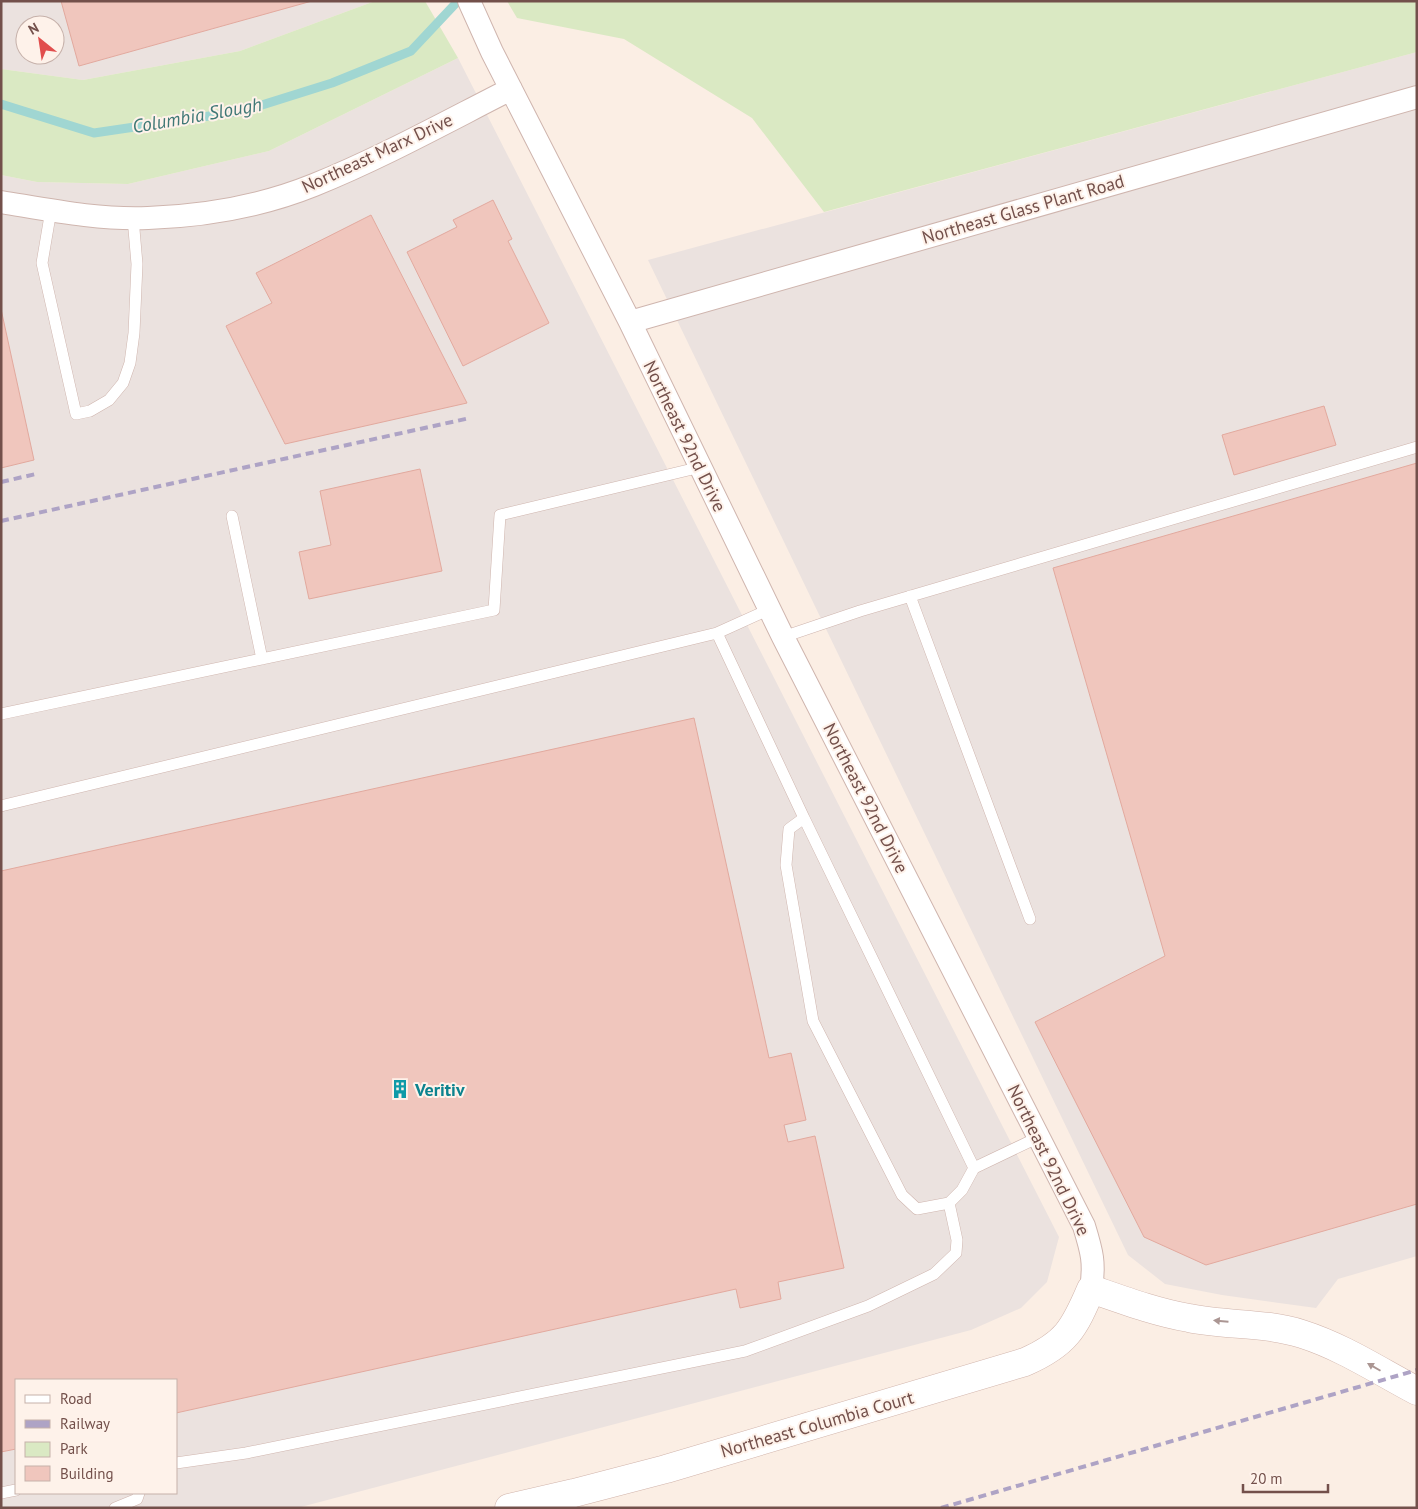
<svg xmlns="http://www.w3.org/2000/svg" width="1418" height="1509" font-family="'PT Sans',sans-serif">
<rect width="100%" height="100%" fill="#fbeee4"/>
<!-- industrial -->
<path fill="#ebe2df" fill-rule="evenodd" d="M1,1H375L240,51L83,80L1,69ZM25,25H55V55H25Z
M1417,52V1256L1338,1279L1316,1308L1222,1295L1165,1284L1128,1255L648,260Z
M458,58L1059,1237L1047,1282L1021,1308L971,1330L297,1508H1V175L37,182L128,184L269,151ZM16,1380H176V1493H16Z"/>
<!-- green -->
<path fill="#dae9c3" d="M375,1H425L458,58L269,151L128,184L37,182L1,175V69L83,80L240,51Z
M507,1H1417V52L824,212L752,118L624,39L517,18Z"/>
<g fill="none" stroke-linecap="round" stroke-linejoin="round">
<!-- stream -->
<path stroke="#a0d6d2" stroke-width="9" d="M1,104L94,133L243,111L332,83L411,51L458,1"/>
</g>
<!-- building -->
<path fill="#f0c6bd" stroke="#e2a99e" d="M61,1H312L79,66Z
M493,200L512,239L508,241L549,323L463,366L407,252L457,227L453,220Z
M371,215L467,403L285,444L226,326L272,303L256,273Z
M1,309L34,460L1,468Z
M1324,406L1336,445L1234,475L1222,435Z
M1417,463V1204L1206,1265L1144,1237L1035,1022L1165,956L1053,568Z
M420,469L442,571L309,599L299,552L331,545L320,491Z
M694,718L769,1058L791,1053L806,1120L784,1125L788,1142L815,1136L844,1268L778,1282L781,1299L740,1308L736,1289L176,1413V1380H16V1449L1,1452V871Z"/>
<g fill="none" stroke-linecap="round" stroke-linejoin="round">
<!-- lane casing -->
<g stroke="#cfb5ae" stroke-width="12">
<path id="lane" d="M51,210L42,263L76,414L90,411L109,400L123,383L130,363L134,333L137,264L133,218
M232,516L262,659
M910,596L1030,919
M770,609L717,633L804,818
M783,637L860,611L1417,447
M1,714L494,610L500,515L701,467
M1,806L717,633
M974,1168L804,818L789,829L786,865L813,1021L902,1195L917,1209L949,1203L962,1190L974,1168L1039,1137
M176,1463L246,1453L745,1351L868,1306L934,1274L956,1253L957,1240L949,1203
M1,1493L16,1490
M115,1508L137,1499L139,1493"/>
</g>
<!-- street casing -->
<g stroke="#cfb5ae" stroke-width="24">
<path id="street" d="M469,1L492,52L630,322L783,637L1084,1226C1092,1252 1095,1263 1091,1289
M1,202C50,210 98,220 148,218C203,216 262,206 314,185C381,158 446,122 511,89
M630,322L1417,97"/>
</g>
<!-- secondary casing -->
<g stroke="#d1b4ab" stroke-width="29">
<path id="secondary" d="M509,1508L574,1493L666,1469L1025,1362C1066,1344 1074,1329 1091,1289C1123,1300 1155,1312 1189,1318C1226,1326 1264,1322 1302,1334C1343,1347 1379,1371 1417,1391"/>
</g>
<!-- lane -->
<use href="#lane" stroke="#fff" stroke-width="11"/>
<!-- street -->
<use href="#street" stroke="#fff" stroke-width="22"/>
<!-- secondary -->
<use href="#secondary" stroke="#fff" stroke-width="28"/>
<!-- rail -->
<path stroke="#aea3c5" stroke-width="4" stroke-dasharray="8 5" stroke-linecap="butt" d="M1,482L36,474
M1,521L470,418
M941,1508L1417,1370"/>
</g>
<!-- one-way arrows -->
<defs><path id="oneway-solid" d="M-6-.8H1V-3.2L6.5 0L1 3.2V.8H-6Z" transform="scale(1.25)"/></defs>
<g fill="#ab9693">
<use href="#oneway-solid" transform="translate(1221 1321) rotate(-175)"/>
<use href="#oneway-solid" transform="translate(1374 1367) rotate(-150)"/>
</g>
<!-- icons -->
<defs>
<g id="building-bare" transform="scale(1.5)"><path d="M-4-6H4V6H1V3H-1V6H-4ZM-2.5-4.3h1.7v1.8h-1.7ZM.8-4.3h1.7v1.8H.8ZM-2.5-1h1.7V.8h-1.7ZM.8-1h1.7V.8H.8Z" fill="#0f9aa8" stroke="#fef2ea" stroke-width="2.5" paint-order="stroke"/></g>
</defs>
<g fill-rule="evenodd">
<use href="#building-bare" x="400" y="1089"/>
</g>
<g text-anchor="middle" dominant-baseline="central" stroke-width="4" stroke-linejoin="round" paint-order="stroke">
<!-- street labels -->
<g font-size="18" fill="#73504b" stroke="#fef2ea">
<text transform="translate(377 153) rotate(-25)">Northeast Marx Drive</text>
<text transform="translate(1023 209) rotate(-16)">Northeast Glass Plant Road</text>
<text transform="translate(685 436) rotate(64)">Northeast 92nd Drive</text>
<text transform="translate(866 798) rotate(63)">Northeast 92nd Drive</text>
<text transform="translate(1049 1160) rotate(64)">Northeast 92nd Drive</text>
<text transform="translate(817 1424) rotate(-16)">Northeast Columbia Court</text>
</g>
<!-- culture labels -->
<g font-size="18" font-weight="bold" fill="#0d838f" stroke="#fef2ea" text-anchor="start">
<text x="415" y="1089">Veritiv</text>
</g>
<!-- water labels -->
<g font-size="19" font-style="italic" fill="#3f7876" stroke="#fef2ea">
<text transform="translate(197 115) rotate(-10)">Columbia Slough</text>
</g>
</g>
<!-- border -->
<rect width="1418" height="1509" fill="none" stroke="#73504b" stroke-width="5"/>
<!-- legend -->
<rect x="15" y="1379" width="162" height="115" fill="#fef2ea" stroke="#c6b1aa"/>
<rect x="25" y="1395" width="25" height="8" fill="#ffffff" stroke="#c6b1aa"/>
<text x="60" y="1404" font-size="15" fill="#73504b">Road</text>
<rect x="25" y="1420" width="25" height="8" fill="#aea3c5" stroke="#c6b1aa"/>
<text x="60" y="1429" font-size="15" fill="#73504b">Railway</text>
<rect x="25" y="1442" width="25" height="15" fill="#dae9c3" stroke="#c6b1aa"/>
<text x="60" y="1454" font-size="15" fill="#73504b">Park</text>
<rect x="25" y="1466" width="25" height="15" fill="#f0c6bd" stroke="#c6b1aa"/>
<text x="60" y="1479" font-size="15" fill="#73504b">Building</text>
<!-- north arrow -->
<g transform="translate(40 40) rotate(330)"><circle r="24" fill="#fef2ea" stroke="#c6b1aa"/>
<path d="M0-4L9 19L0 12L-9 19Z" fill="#e14e4d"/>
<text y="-8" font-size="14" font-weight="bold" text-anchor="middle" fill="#73504b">N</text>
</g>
<!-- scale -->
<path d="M1243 1484v8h85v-8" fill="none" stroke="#73504b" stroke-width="2.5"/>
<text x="1250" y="1484" font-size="15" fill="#73504b" stroke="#fef2ea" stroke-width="4" paint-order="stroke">20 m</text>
</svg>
